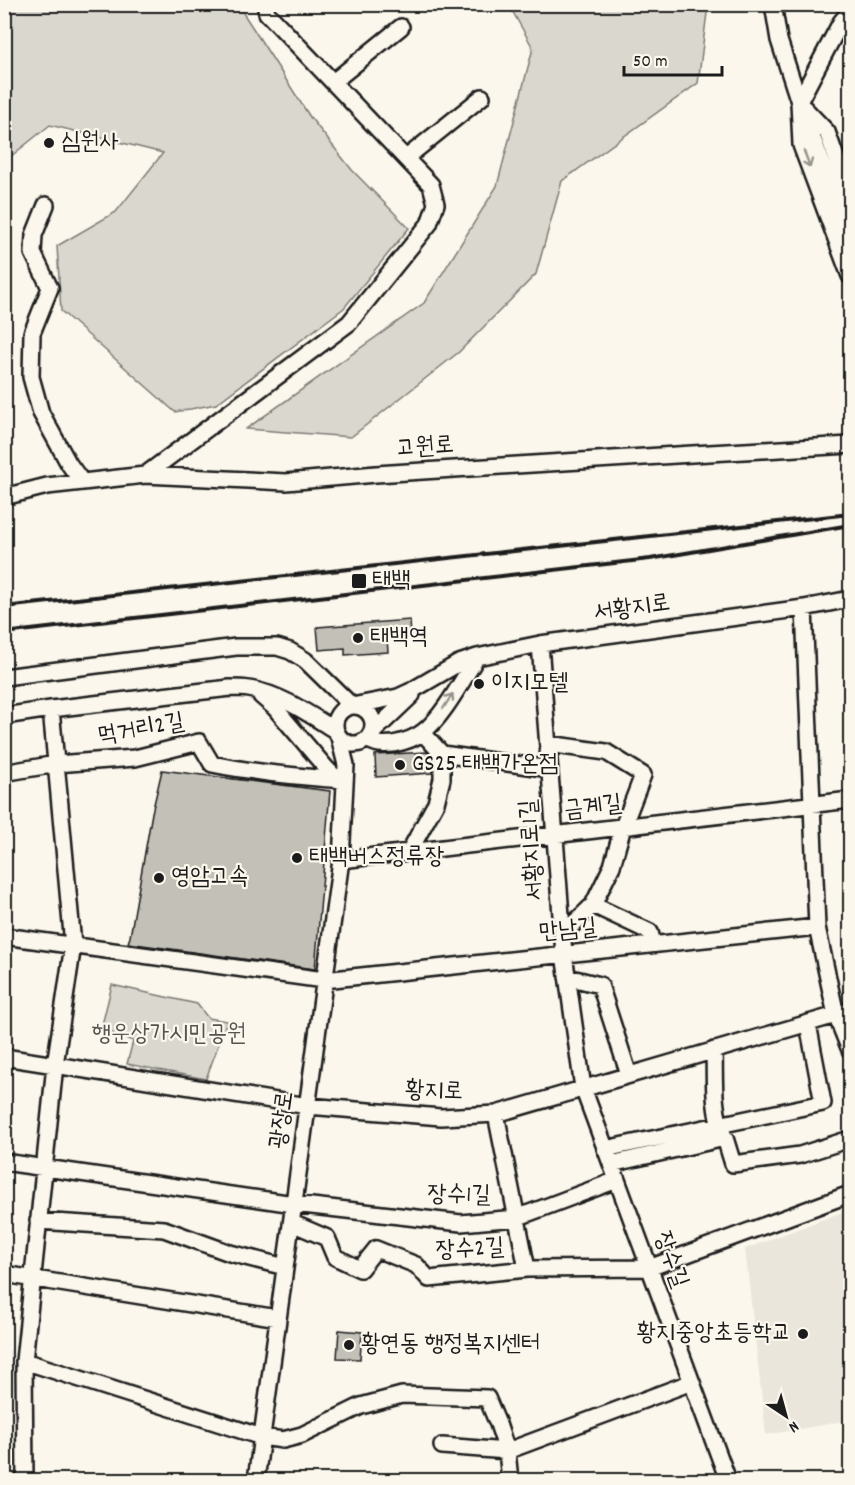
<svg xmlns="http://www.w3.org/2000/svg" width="855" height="1485" font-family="Dekko,'Poor Story',sans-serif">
<rect width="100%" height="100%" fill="#fbf7ec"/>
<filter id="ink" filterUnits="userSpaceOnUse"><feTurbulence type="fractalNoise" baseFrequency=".0167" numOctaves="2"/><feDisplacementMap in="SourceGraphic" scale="12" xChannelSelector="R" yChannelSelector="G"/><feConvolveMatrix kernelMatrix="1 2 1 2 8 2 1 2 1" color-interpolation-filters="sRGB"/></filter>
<g filter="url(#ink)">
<!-- built -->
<path fill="#eae6dc" d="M850,1209V1420L766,1435L745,1249Z
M5,1350H11V1480H4Z"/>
<!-- green -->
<path fill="#dad7ce" stroke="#7b7a75" stroke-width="1.5" d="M5,4L238,5L310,117L352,170L409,228L344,308L216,404L175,412L61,311L57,246L116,212L163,153L50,125L5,161Z
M509,5H708L698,83L562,181L536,274L459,352L351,437L246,429L424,303L497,186L533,48Z
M112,985L197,1004L208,1018L227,1021L206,1079L127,1064L133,1041L101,1029Z"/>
<!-- building -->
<path fill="#c3c0b8" stroke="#1c1c1c" stroke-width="1.5" d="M410,620L411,637L387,639L388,652L345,655V648L319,650L317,627Z
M427,752L432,758V773L376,777L375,755Z
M162,770L330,791L315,969L128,943L130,937L152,813Z
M339,1330L362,1332L360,1359L337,1358Z"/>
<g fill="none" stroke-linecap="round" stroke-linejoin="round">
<!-- minor casing -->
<g stroke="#1c1c1c" stroke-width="20">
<path id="minor" d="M773,4L779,40L799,102L850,237
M850,11L841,22L799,102L801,145L850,276
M333,82L401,27
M804,108L827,132L850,196
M406,158L482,97
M46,205L34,235L33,253L50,288L32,333L31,377L41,413L69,464L82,482
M145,475L349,323L429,224L436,204L431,185L267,13L265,4
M4,497L47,486L145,475L286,482L376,474L692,454L850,445
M804,608L817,927L836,1015L850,1050
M540,644L564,954L583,1088L728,1480
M4,677L236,647H277L290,651L305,660L351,705
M261,696L275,708L326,768L334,776L342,779
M357,705L398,697L411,691L459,663L477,657L540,644L804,608L850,599
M335 725a19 19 0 1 1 38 0a19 19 0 1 1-38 0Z
M4,716L51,709L230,688C236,688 243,688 249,689C281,694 309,714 336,731
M371,734L412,695
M367,739C376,745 383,745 393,744C404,742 414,739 423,732C443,717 463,679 477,657
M548,744L606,752L643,775L623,827L612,866L593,905L562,935
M442,754L550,769
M4,771L9,772L56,764L135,758L199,742L212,764C256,773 301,777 345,780
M409,852L436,803L442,779V754L423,733
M341,860L850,800
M593,905L650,932L653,944
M4,936L324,980L817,927
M567,977L600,985L629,1075
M714,1050C715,1077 712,1108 723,1134
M4,1057L55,1065L308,1106L441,1117L496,1114L836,1015L850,1010
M496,1114L527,1269
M605,1149L823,1103L808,1024
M4,1162L294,1204L461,1223L516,1218L617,1180
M611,1164L725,1138L733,1164L800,1155L850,1139
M38,1221L164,1229L230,1253L285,1267
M292,1223L327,1238L335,1257L360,1269L376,1249L416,1265L429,1279L527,1269L649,1268L850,1194
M4,1274L278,1318
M24,1361L262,1437L283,1440L302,1435L361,1406L402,1395L487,1398L498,1424L507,1451L510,1480
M442,1446L507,1451L692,1382
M25,1480L24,1361L55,1065L73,945L51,709
M256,1480L341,860L346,765L339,737"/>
</g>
<!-- minor -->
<use href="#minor" stroke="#fbf7ec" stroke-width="15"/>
<!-- rail -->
<path stroke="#1c1c1c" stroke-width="4" d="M4,607L850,514
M4,633L650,559L850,525"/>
</g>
<!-- one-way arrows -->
<defs><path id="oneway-shaft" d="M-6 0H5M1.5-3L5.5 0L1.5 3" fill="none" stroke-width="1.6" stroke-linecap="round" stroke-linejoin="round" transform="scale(1.5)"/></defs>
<g stroke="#97948e">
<use href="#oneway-shaft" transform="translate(807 159) rotate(69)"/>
<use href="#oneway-shaft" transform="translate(448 701) rotate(-57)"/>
</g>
</g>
<!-- markers -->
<g fill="#1c1c1c" stroke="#fbf7ec" stroke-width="2">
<circle cx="49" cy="143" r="6"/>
<rect x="351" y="573" width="16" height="16" rx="3"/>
<circle cx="358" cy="638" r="6"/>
<circle cx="479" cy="684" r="6"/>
<circle cx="400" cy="765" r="6"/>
<circle cx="297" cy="858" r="6"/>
<circle cx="159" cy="878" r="6"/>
<circle cx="803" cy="1334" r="6"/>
<circle cx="349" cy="1345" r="6"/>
</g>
<g text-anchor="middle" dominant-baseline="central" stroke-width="4.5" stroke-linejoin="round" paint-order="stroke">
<!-- poi labels -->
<g font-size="24" fill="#1c1c1c" stroke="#fbf7ec" text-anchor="start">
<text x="61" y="143">심원사</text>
<text x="372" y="581">태백</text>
<text x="370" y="638">태백역</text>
<text x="491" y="684">이지모텔</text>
<text x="412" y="765">GS25 태백가온점</text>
<text x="309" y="858">태백버스정류장</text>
<text x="171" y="878">영암고속</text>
<text x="791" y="1334" text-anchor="end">황지중앙초등학교</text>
<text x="361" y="1345">황연동 행정복지센터</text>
</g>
<!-- street labels -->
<g font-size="24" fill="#1c1c1c" stroke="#fbf7ec">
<text transform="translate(425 448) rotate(-4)">고원로</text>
<text transform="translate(632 609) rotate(-8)">서황지로</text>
<text transform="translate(141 730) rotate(-10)">먹거리2길</text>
<text transform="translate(593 808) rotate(-7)">금계길</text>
<text transform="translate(533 850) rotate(-94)">서황지로1길</text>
<text transform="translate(568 931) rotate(-6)">만남길</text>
<text transform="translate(434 1092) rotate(2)">황지로</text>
<text transform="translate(283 1120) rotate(-82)">광장로</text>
<text transform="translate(459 1196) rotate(1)">장수1길</text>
<text transform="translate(470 1250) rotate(-3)">장수2길</text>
<text transform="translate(670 1260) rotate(70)">장수길</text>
</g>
<!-- park labels -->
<g font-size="24" fill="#555451" stroke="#fbf7ec">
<text x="169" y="1035">행운상가시민공원</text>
</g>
</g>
<!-- margin -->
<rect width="855" height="1485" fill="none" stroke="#fbf7ec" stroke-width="24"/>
<rect x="12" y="12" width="831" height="1461" fill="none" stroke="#1c1c1c" stroke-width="2" filter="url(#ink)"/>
<!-- north arrow -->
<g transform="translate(786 1416) rotate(144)" stroke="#fbf7ec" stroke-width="4.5" paint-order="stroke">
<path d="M0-4.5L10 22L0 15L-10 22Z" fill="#1c1c1c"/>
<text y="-9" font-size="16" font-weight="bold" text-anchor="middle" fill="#1c1c1c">N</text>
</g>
<!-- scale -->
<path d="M624 66v9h98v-9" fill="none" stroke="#1c1c1c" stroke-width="3"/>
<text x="633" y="66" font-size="18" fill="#1c1c1c" stroke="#fbf7ec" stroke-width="4.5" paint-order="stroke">50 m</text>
</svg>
